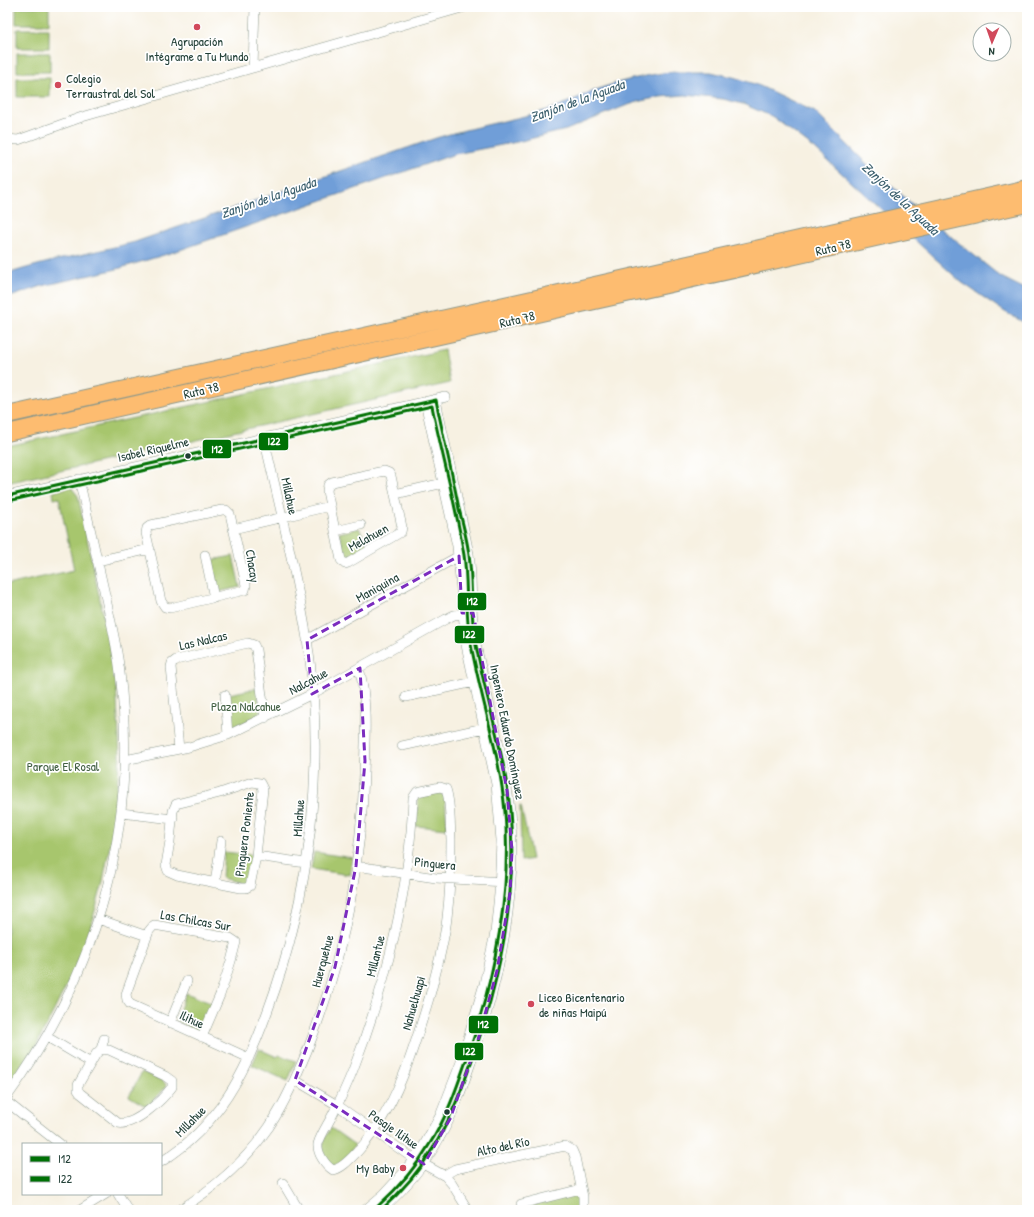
<svg xmlns="http://www.w3.org/2000/svg" width="1034" height="1217" font-family="'Patrick Hand',sans-serif">
<rect width="100%" height="100%" fill="#fff"/>
<filter id="ink" filterUnits="userSpaceOnUse"><feTurbulence type="fractalNoise" baseFrequency=".025" numOctaves="2"/><feDisplacementMap in="SourceGraphic" scale="8" xChannelSelector="R" yChannelSelector="G"/><feConvolveMatrix kernelMatrix="1 2 1 2 8 2 1 2 1" color-interpolation-filters="sRGB"/></filter>
<filter id="wash" filterUnits="userSpaceOnUse"><feTurbulence type="fractalNoise" baseFrequency=".012" numOctaves="4" result="noise"/><feDisplacementMap in="SourceGraphic" scale="16" xChannelSelector="R" yChannelSelector="G"/><feGaussianBlur stdDeviation="0.9" result="paint"/><feColorMatrix in="noise" values="0 0 0 0 0 0 0 0 0 0 0 0 0 0 0 0 0 1.4 0 .05"/><feComposite in="paint" operator="in"/></filter>
<g filter="url(#wash)">
<rect width="100%" height="100%" fill="#f7f1e2"/>
<!-- green -->
<path fill="#a7c66d" stroke="#638250" d="M16,7H49V24H16Z
M17,29H49V48H17Z
M17,53H50V72H17Z
M17,78H50V97H17Z
M444,350L450,383L7,483V446Z
M71,487L78,496L110,647L116,682L120,756L113,830L102,886L89,932L75,969L36,1046L7,1085V585L74,570L59,498L54,499L53,492Z
M359,528L370,547L346,559L339,533Z
M233,556L240,587L218,592L211,560Z
M258,688L260,714L258,717L232,727L230,724L229,694Z
M439,792L445,796L447,829L416,826L418,798L429,794Z
M520,806H521L532,859L521,861Z
M224,852L253,855L248,882L245,885L222,878Z
M314,852L353,858L350,875L311,869Z
M186,993L213,1004L201,1029L197,1030L177,1021L176,1019Z
M259,1049L277,1057L279,1055L296,1061L288,1081L252,1065Z
M142,1072L163,1081L167,1086L147,1107L129,1096Z
M331,1128L355,1145C348,1155 345,1163 332,1166C317,1153 322,1142 331,1128Z
M575,1194L579,1210H527L525,1206Z"/>
<!-- water -->
<path fill="#6f9ed8" stroke="#476e86" d="M670,72H711L737,78L760,86L815,112L868,165L928,218L1001,277L1027,290V324L1005,312L961,282L815,149L773,117L743,104L723,99L685,95L660,97L641,101L625,106L566,130L517,142L455,154L174,252L117,269L42,286L7,298V274C49,260 92,253 135,242L436,138C472,127 508,121 544,111C565,105 584,94 604,87C625,80 647,75 670,72Z"/>
</g>
<g filter="url(#ink)">
<g fill="none" stroke-linecap="round" stroke-linejoin="round">
<!-- minor casing -->
<g stroke="#8b978b" stroke-width="10">
<path id="minor" d="M253,67L255,7
M7,139L18,140L82,117L465,7
M384,471L389,473L391,476L402,527L401,532L348,563L345,564L341,560L327,491L328,485L332,482Z
M395,494L448,482
M7,496L446,397
M222,510H226L230,514L246,585L245,590L170,608L165,607L161,601L146,533L147,528L151,525Z
M233,529L330,506
M335,531L361,525
M205,555L214,598
M97,561L150,549
M307,640L459,556
M225,695L228,735
M406,697L474,682
M402,746L484,728
M179,749L171,667L172,663L176,660L248,643L254,645L256,650L265,718
M125,760L189,747L228,735L312,694L446,619L454,615L468,613
M252,782L260,783L263,789L256,856L250,886L246,888H241L177,875L168,871L166,865L170,841L173,811L176,804L220,793Z
M440,787L446,789C451,804 450,823 451,840C451,866 450,892 447,918C444,944 437,969 430,995C414,1048 397,1108 359,1150C352,1157 342,1169 333,1170C325,1165 317,1153 318,1144C321,1134 328,1124 333,1114C340,1100 347,1085 353,1070C386,985 410,889 413,798L417,792Z
M121,813L173,819
M256,856L306,863
M356,866L436,878L505,882
M215,883L221,841
M98,919L147,936
M170,1023L187,981
M47,1037L91,1063
M202,1037L220,995L231,961L236,942L230,938L154,925L149,931L126,994L127,1000L130,1004C169,1022 209,1040 249,1058
M101,1049L109,1050L165,1076L172,1081V1087C163,1099 134,1127 118,1123L80,1093L78,1090V1085L96,1054Z
M101,1049L104,1039
M295,1080L337,1105L414,1159L445,1176L452,1184L468,1210
M7,1097C98,972 139,827 120,673C117,645 110,618 104,590C96,553 87,516 79,479
M7,1102L60,1144
M161,1162C219,1126 246,1072 268,1010C311,894 326,762 307,639C296,571 279,504 264,438
M445,1176L448,1173L455,1169L565,1146L572,1150L575,1157L583,1197V1210
M283,1183L299,1210
M118,1194L128,1210
M521,1204L581,1189
M80,1210L106,1194
M179,1210C215,1188 245,1162 269,1127C285,1103 296,1077 307,1051C342,963 361,868 364,774C365,741 368,700 359,668
M365,1210L384,1194L404,1172L424,1145L440,1116L461,1062L484,984L495,933L499,894L501,840L496,784L466,645L457,546L425,402
M381,1210C405,1189 425,1165 440,1137C455,1112 464,1082 474,1054C500,976 518,894 510,811C504,753 486,697 475,639C470,611 473,582 469,554C465,533 460,512 456,492C449,461 442,430 436,400"/>
</g>
<!-- motorway casing -->
<g stroke="#8b978b" stroke-width="18">
<path id="motorway" d="M7,415L550,295L1027,188
M7,433L1027,204"/>
</g>
<!-- minor -->
<use href="#minor" stroke="#fff" stroke-width="9"/>
<!-- motorway -->
<use href="#motorway" stroke="#fdbc70" stroke-width="16"/>
<!-- bus-1 casing -->
<g stroke="#fff" stroke-width="6">
<path id="bus-1" d="M7,496L436,400C443,436 452,472 459,509C463,524 467,539 469,555C473,583 470,612 475,640C485,697 505,753 510,811C518,897 499,982 471,1063C461,1092 450,1121 433,1148C419,1172 401,1192 381,1210"/>
</g>
<!-- bus-2 casing -->
<g stroke="#fff" stroke-width="6">
<path id="bus-2" d="M8,501L432,406C442,455 456,505 464,555C468,582 465,611 470,639C480,697 500,753 505,812C512,897 494,981 466,1061C456,1090 446,1119 429,1145C415,1169 398,1188 378,1206"/>
</g>
<!-- bus-1 -->
<use href="#bus-1" stroke="#007106" stroke-width="3"/>
<!-- bus-2 -->
<use href="#bus-2" stroke="#007106" stroke-width="3"/>
</g>
</g>
<!-- marked area -->
<path fill="none" stroke="#7b2cbf" stroke-width="3" stroke-dasharray="8 5" stroke-linejoin="round" d="M459,556L462,613H473L507,790L512,851L510,893L497,971L478,1040L450,1119L424,1164L295,1080L335,967L356,866L365,761L360,668L312,694L307,640Z"/>
<!-- markers -->
<g fill="#d1495b" stroke="#fff" stroke-width="1.5">
<circle cx="197" cy="27" r="4"/>
<circle cx="58" cy="85" r="4"/>
<circle cx="531" cy="1004" r="4"/>
<circle cx="403" cy="1168" r="4"/>
</g>
<g fill="#1f3d34" stroke="#fff" stroke-width="1.5">
<circle cx="188" cy="456" r="3.5"/>
<circle cx="447" cy="1112" r="3.5"/>
</g>
<g text-anchor="middle" dominant-baseline="central" stroke-width="3.5" stroke-linejoin="round" paint-order="stroke">
<!-- poi labels -->
<g font-size="13" fill="#1f3d34" stroke="#fff" text-anchor="start">
<text x="197" y="41" text-anchor="middle">Agrupación<tspan x="197" dy="15">Intégrame a Tu Mundo</tspan></text>
<text x="66" y="78">Colegio<tspan x="66" dy="15">Terraustral del Sol</tspan></text>
<text x="539" y="997">Liceo Bicentenario<tspan x="539" dy="15">de niñas Maipú</tspan></text>
<text x="395" y="1168" text-anchor="end">My Baby</text>
</g>
<!-- street labels -->
<g font-size="13" fill="#1f3d34" stroke="#fff">
<text transform="translate(833 247) rotate(-13)">Ruta 78</text>
<text transform="translate(517 319) rotate(-13)">Ruta 78</text>
<text transform="translate(201 390) rotate(-13)">Ruta 78</text>
<text transform="translate(153 449) rotate(-13)">Isabel Riquelme</text>
<text transform="translate(290 496) rotate(78)">Millahue</text>
<text transform="translate(368 537) rotate(-29)">Melahuen</text>
<text transform="translate(253 566) rotate(81)">Chacay</text>
<text transform="translate(377 587) rotate(-29)">Maniquina</text>
<text transform="translate(203 640) rotate(-13)">Las Nalcas</text>
<text transform="translate(308 681) rotate(-28)">Nalcahue</text>
<text transform="translate(508 732) rotate(79)">Ingeniero Eduardo Domínguez</text>
<text transform="translate(298 818) rotate(-86)">Millahue</text>
<text transform="translate(244 834) rotate(-83)">Pinguera Poniente</text>
<text transform="translate(435 863) rotate(6)">Pinguera</text>
<text transform="translate(196 920) rotate(10)">Las Chilcas Sur</text>
<text transform="translate(375 956) rotate(-76)">Millantue</text>
<text transform="translate(322 961) rotate(-75)">Huerquehue</text>
<text transform="translate(413 1003) rotate(-74)">Nahuelhuapi</text>
<text transform="translate(192 1019) rotate(25)">Ilihue</text>
<text transform="translate(190 1121) rotate(-45)">Millahue</text>
<text transform="translate(394 1129) rotate(35)">Pasaje Ilihue</text>
<text transform="translate(503 1146) rotate(-12)">Alto del Río</text>
</g>
<!-- park labels -->
<g font-size="13" fill="#415f42" stroke="#fff">
<text x="246" y="706">Plaza Nalcahue</text>
<text x="63" y="766">Parque El Rosal</text>
</g>
<!-- water labels -->
<g font-size="14" font-style="italic" fill="#3b5f6d" stroke="#fff">
<text transform="translate(577 100) rotate(-20)">Zanjón de la Aguada</text>
<text transform="translate(268 197) rotate(-19)">Zanjón de la Aguada</text>
<text transform="translate(901 198) rotate(43)">Zanjón de la Aguada</text>
</g>
</g>
<g stroke="#fff" stroke-width="1.5">
<rect x="258" y="432" width="31" height="19" rx="4" fill="#007106"/>
<rect x="202" y="439" width="30" height="20" rx="4" fill="#007106"/>
<rect x="457" y="592" width="30" height="19" rx="4" fill="#007106"/>
<rect x="454" y="625" width="31" height="19" rx="4" fill="#007106"/>
<rect x="468" y="1015" width="31" height="19" rx="4" fill="#007106"/>
<rect x="454" y="1042" width="30" height="19" rx="4" fill="#007106"/>
</g>
<g font-size="11" text-anchor="middle" font-weight="bold" fill="#fff">
<text x="274" y="445">I22</text>
<text x="217" y="453">I12</text>
<text x="472" y="605">I12</text>
<text x="469" y="638">I22</text>
<text x="483" y="1028">I12</text>
<text x="469" y="1055">I22</text>
</g>
<!-- margin -->
<rect width="1034" height="1217" fill="none" stroke="#fff" stroke-width="24"/>
<!-- legend -->
<rect x="22" y="1143" width="140" height="52" fill="#ffffff" stroke="#a5b1ae"/>
<rect x="30" y="1156" width="20" height="6" fill="#007106" stroke="#a5b1ae"/>
<text x="58" y="1163" font-size="12" fill="#1f3d34">I12</text>
<rect x="30" y="1176" width="20" height="6" fill="#007106" stroke="#a5b1ae"/>
<text x="58" y="1183" font-size="12" fill="#1f3d34">I22</text>
<!-- north arrow -->
<g transform="translate(992 42) rotate(182)"><circle r="19" fill="#ffffff" stroke="#a5b1ae"/>
<path d="M0-3L7 15L0 10L-7 15Z" fill="#d1495b"/>
<text y="-6" font-size="11" font-weight="bold" text-anchor="middle" fill="#1f3d34">N</text>
</g>
</svg>
